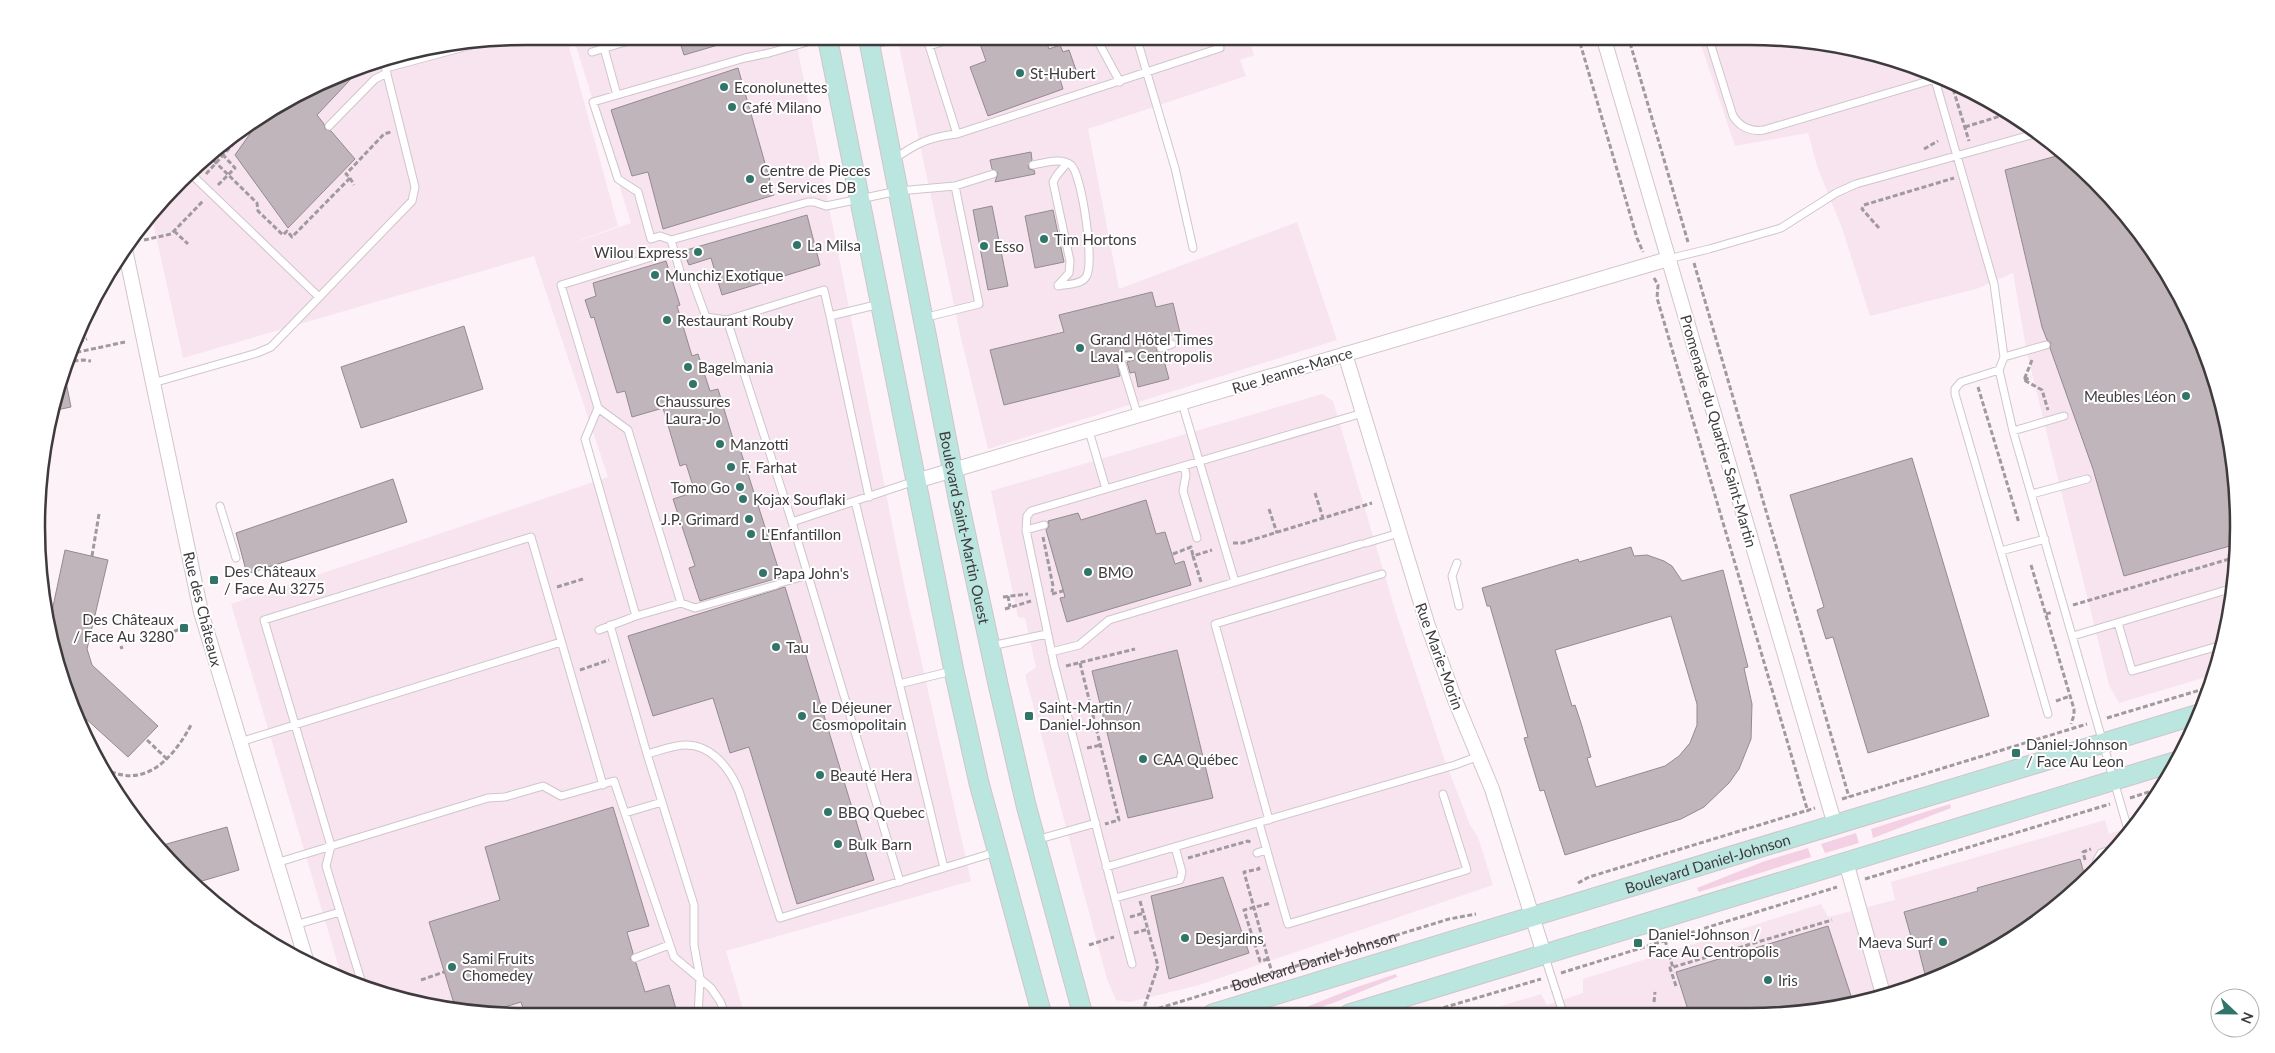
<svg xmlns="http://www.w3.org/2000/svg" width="2275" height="1053" font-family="Lato,sans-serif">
<rect width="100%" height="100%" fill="#fdf2f8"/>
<!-- built -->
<path fill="#f7e4ef" d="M526,36H566L618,226L567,245L631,223L573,36H795L905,589L971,881L726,951L745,1016L526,1017L431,1007L343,981L231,604L608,477L534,256L183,358L151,213L158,203L203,158L282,102L369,62L431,46Z
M897,36H1248L1254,55L1240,60L1246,76L1088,129L1119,289L1297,222L1337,340L988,449L961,338Z
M1698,36H1749L1844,46L1936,73L2021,119L2095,180L2156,254L2201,339L2229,431L2239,526L2229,622L2213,675L2119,703L2109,685L2027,353L2013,273L1976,289L1870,316L1842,228L1818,169L1808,133L1735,146Z
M1322,394L1333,401L1395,610L1445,761L1470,825L1478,837L1493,885L1199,985L1130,1002L1116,1000L1107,979L1025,675L1036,667L1025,618L1018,617L991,491Z
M2105,820L2109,834L2137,825L2047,915L1936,979L1813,1013L1475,1014L1541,994L1547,1005L1583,993V979L1821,904L1828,917L1895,900L1891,882Z"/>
<!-- green -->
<path fill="#f4d0e4" d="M1950,804L1951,808L1873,838L1871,829Z
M1856,833L1859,843L1825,853L1821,844Z
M1808,848L1811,857L1699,892L1697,888L1765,861Z
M1396,974L1397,977L1333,1003L1305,1012L1304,1008L1354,988Z"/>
<!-- building -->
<path fill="#c0b5bb" stroke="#948a8f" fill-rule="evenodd" d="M678,36H735V40L684,55Z
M1002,36H1044L1049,49L1060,45L1063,52L1069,50L1076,70L1059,76L1063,89L988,116L970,67L986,61L980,44Z
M365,64L317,115L324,124L325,129L331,131L355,159L288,228L235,155L259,121L257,119L282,102Z
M738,68L774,195L663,229L648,172L632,176L611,110Z
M1031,152L1032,160L1028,166L1029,169L1034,170L1035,174L995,182L998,173L992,169L990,160Z
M2064,154L2095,180L2156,254L2201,339L2229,431L2239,526L2237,544L2124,576L2093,469L2050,348L2051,343L2047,340L2042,327L2005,170Z
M992,206L1008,286L988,290L973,210Z
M1053,210L1064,262L1035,268L1025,216Z
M807,215L820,265L722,295L711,258L689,265L683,251Z
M666,261L680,305L677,306L692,356L698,354L710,391L718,389L736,449H740L781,577L700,601L689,568L695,566L673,499L695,492L686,464L680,466L663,408L632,417L625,391L617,393L594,317L591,318L585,300L596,296L593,283Z
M1152,292L1156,307L1173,303L1180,333L1159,339L1160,343L1156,347L1157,352L1162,353L1169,379L1138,387L1135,372L1130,373L1127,362L1134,360L1135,354L1129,351L1118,353L1115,356L1120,376L1004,405L990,350L1064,332L1059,315Z
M464,326L483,389L361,428L341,367Z
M64,372L71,407L52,411L57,395Z
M1912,458L1989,716L1868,753L1833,637L1826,639L1817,610L1824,607L1790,495Z
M393,479L407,522L247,574L236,533Z
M1146,500L1156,534L1165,532L1175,564L1184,561L1191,585L1067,622L1060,598L1065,597L1046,530L1049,526L1048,521L1078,513L1081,520Z
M1631,547L1634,556L1647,555L1664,561L1672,566L1682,581L1723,570L1748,667L1744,668L1752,704L1751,739L1739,769L1729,783L1704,807L1681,819L1565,855L1544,790L1540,791L1524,738L1528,737L1490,606H1487L1482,588L1578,559L1579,562ZM1671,616L1697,704V725L1690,743L1679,756L1665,766L1596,787L1587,758L1591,757L1581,723L1575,705L1572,706L1555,650Z
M65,550L108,560L87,649L92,665L158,726L128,757L73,707L62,684L48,630Z
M785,587L874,880L797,904L749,747L730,753L713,698L653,716L628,636Z
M1177,650L1213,798L1128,818L1092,671Z
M613,807L649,926L627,932L633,953L630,959L636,963L645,992L669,985L678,1016L526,1017L521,1002L495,1010L496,1014L456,1010L429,922L500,900L485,847Z
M227,827L239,870L192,884L156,847Z
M2080,859L2085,877L2047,915L1936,979L1927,982L1917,943L1913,944L1904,912L1978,891L1977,888Z
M1223,877L1249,953L1169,979L1151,896Z
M1828,926L1853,1002L1813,1013H1787L1785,1009L1772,1013H1689L1676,972Z"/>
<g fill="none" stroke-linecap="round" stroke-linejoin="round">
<!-- lane casing -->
<g stroke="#d0c5cb" stroke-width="9">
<path id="lane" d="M926,36L957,134
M1095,36L1120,82
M1136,36L1175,168L1193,248
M1708,36L1733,116C1740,127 1751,132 1764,130L1935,79
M825,37L769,53L745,58L593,102L618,179L638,192L651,239L660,236L671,240L808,202H814L826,206L898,191L955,186L979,304L923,318
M871,44L920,36
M929,46L962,36
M604,48L617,95
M592,52L645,36
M386,68L494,39
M1933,73L1994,284L2004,357L1999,370L2013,431L2129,833
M329,126L375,79L387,73
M893,160C915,144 929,137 957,134L1220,48L1217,36
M1033,165C1044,163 1061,157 1071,165C1082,174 1095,265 1086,277C1081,285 1067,284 1058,286
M189,172L319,297
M955,186L993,174
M671,240L681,275L692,279L706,317L727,320
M674,250L561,285L598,408L585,439L636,616L681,603L695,608L776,585
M1668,259L1709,249L1781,228L1836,193L1856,184L2038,133
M1058,285L1069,273L1070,261L1053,182L1057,175L1067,163
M830,316L824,290L727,320L792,522L900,882
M1161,348L1172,344
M1130,356L1120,358L1138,416
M2004,357L2046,345
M1999,370L1961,382L1955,389V394L2048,714
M153,383L257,353L271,347L412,201L415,187L383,58
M1182,403L1235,582
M598,408L628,430L681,603
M1089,431L1106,489
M2013,431L2064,416
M1184,466L1186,475L1183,491L1197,538
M2032,494L2087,479
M869,497L830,316L880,304
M855,501L944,868
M220,506L236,558
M792,522L915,481
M1026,530L1044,525
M1366,543L1399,533
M2001,551L2045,539
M1457,563L1452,576L1459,606
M780,583L808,575
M2118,623L2132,671L2222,645
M610,625L647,754C659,751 673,745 686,745C712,745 730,769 739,791L780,918L996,852
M599,630L636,616
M2073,636L2233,588
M991,646L1047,634
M1051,652L1079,645L1109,620L1361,544
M899,684L952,671
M240,742L561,642
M647,754L694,905V945L700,978L698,1016
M625,813L662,802
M1269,820L1215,624L1382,574
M1259,823L1288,924L1467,870L1443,794
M1036,840L1096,823
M1257,853L1266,850
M276,863L488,798L505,797L543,786L561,796L614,781L674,957L711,988L720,1001L726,1016
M2097,865V860L2101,853L2113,849
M1106,867L1455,765L1479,756
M1115,898L1180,880L1182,872L1175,847
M295,925L340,912
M1544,954L1563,1013
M635,958L669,945
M1132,964L1054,664L1026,530L1027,516L1031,511L1363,413
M363,987L326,866L331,846L264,620L531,537L603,785"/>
</g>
<!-- street casing -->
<g stroke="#d0c5cb" stroke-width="16">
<path id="street" d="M1603,36L1835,825
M125,249L201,612L307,963
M1345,354L1428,626L1455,700L1492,789L1544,954
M916,481L1668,259
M1846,862L1883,994"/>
</g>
<!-- secondary casing -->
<g stroke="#d0c5cb" stroke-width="21">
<g id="secondary">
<path d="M827,36L954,671L979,783L1042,1015"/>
<path id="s2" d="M868,36L959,503L998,684L1026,805L1083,1015"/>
<path id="s3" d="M1212,1014L2202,713"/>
<path d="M1349,1014L2174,762"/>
</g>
</g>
<!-- path -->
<g stroke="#a0999d" stroke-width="3" stroke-dasharray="5 2.5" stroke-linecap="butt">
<path d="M1578,36L1637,238L1643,252"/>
<path d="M1628,36L1688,242"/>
<path d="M1951,82L1969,141"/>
<path d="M1965,127L2010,113"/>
<path d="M222,145L227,149"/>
<path d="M1924,149L1938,141"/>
<path d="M208,155L257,203L258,211L283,235L287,231L292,237L350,178L346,174L384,134L391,132"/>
<path d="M206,174L252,123"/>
<path d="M350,178L354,185"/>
<path d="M218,185L235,168L224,156"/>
<path d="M1879,228L1862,209L1864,205L1954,178"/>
<path d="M174,231L188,244"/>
<path d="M144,240L171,234L204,200"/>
<path d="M1694,263L1849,797"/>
<path d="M1654,278L1658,285L1657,298L1808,812"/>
<path d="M72,345L87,339"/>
<path d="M69,354L125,342"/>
<path d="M2032,360L2024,380L2042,390L2048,410"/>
<path d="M66,362L83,360L91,361"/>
<path d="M2024,380L2031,377"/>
<path d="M1978,387L2019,523"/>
<path d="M1315,493L1323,518"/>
<path d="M1269,509L1277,533"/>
<path d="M1043,537L1053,586L1052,592"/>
<path d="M1233,543H1242L1372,503"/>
<path d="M1173,554L1191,547L1193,556"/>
<path d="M92,556L99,514"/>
<path d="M2031,565L2074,709V715L2071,724"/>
<path d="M1201,582L1193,556L1212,550"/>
<path d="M557,587L583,579"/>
<path d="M1052,594L1066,590"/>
<path d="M1008,596L1010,607"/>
<path d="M1003,597L1028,594"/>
<path d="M2073,605L2236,557"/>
<path d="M1005,609L1031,601"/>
<path d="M2046,614L2053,612"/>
<path d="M160,636L184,628"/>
<path d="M120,648L123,647"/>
<path d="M1080,663L1119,820L1105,824"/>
<path d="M1066,666L1135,649"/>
<path d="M580,670L609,660"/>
<path d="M2056,701L2070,696"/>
<path d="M2107,718L2210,687"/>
<path d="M147,740L167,759"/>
<path d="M1087,748L1101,745"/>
<path d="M98,764C140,794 172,761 191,725"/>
<path d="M2130,798L2158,789"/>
<path d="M1842,799L2087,724"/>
<path d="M1188,858L1248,841L1252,843"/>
<path d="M2085,860L2083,852L2091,849"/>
<path d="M1258,867L1259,869L1244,872L1272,973"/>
<path d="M1865,879L2110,804"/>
<path d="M1578,883L1589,877L1815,808"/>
<path d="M1140,901L1158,966L1144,1008"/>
<path d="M1130,917L1144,913"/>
<path d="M1134,933L1149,929"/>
<path d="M1665,940L1673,968"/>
<path d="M1089,945L1114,937"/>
<path d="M1268,959L1260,961L1244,910L1271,903"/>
<path d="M1561,973L1837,887"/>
<path d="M421,980L444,972"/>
<path d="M1676,986L1670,968L1832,920"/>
<path d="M1654,1002L1655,992"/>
<path d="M1422,1014L1541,979"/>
<path id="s1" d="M1137,1015L1449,919L1476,914"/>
</g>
<!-- lane -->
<use href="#lane" stroke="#fff" stroke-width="7"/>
<!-- street -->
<use href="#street" stroke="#fff" stroke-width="14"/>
<!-- secondary -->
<use href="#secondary" stroke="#bbe5df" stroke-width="19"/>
</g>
<!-- markers -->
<g fill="#317569" stroke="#fff" stroke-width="2">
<circle cx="1020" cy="73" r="5"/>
<circle cx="724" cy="87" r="5"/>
<circle cx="732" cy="107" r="5"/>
<circle cx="750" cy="179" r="5"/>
<circle cx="1044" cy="239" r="5"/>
<circle cx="797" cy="245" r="5"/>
<circle cx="984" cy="246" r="5"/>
<circle cx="698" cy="252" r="5"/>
<circle cx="655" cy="275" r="5"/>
<circle cx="667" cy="320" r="5"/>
<circle cx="1080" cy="348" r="5"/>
<circle cx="688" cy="367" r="5"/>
<circle cx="693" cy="384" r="5"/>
<circle cx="2186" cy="396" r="5"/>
<circle cx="720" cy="444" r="5"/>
<circle cx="731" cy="467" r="5"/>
<circle cx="740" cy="487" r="5"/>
<circle cx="743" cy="499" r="5"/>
<circle cx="749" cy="519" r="5"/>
<circle cx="751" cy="534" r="5"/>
<circle cx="1088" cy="572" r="5"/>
<circle cx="763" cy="573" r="5"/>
<rect x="209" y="575" width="10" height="10" rx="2.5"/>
<rect x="179" y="623" width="10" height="10" rx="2.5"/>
<circle cx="776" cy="647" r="5"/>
<circle cx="802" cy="716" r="5"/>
<rect x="1024" y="711" width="10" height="10" rx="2.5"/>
<rect x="2011" y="748" width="10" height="10" rx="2.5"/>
<circle cx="1143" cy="759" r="5"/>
<circle cx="820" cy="775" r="5"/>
<circle cx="828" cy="812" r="5"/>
<circle cx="838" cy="844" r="5"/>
<circle cx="1185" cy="938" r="5"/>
<circle cx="1943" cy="942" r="5"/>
<rect x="1633" y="938" width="10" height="10" rx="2.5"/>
<circle cx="452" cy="967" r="5"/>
<circle cx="1768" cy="980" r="5"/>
</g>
<g text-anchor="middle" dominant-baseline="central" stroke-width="4" stroke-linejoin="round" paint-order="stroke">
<!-- poi labels -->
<g font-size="15" fill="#3f3b3d" stroke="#fff" text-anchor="start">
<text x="1030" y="73">St-Hubert</text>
<text x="734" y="87">Econolunettes</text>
<text x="742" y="107">Café Milano</text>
<text x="760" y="170">Centre de Pieces<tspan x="760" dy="17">et Services DB</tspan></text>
<text x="1054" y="239">Tim Hortons</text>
<text x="807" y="245">La Milsa</text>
<text x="994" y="246">Esso</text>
<text x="688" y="252" text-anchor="end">Wilou Express</text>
<text x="665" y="275">Munchiz Exotique</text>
<text x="677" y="320">Restaurant Rouby</text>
<text x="1090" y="339">Grand Hôtel Times<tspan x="1090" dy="17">Laval - Centropolis</tspan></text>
<text x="698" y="367">Bagelmania</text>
<text x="2176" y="396" text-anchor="end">Meubles Léon</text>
<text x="693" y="401" text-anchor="middle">Chaussures<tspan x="693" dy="17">Laura-Jo</tspan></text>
<text x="730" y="444">Manzotti</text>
<text x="741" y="467">F. Farhat</text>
<text x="730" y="487" text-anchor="end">Tomo Go</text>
<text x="753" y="499">Kojax Souflaki</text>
<text x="739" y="519" text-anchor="end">J.P. Grimard</text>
<text x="761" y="534">L'Enfantillon</text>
<text x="224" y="571">Des Châteaux<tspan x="224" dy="17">/ Face Au 3275</tspan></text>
<text x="1098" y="572">BMO</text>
<text x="773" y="573">Papa John's</text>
<text x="174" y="619" text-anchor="end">Des Châteaux<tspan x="174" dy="17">/ Face Au 3280</tspan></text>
<text x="786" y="647">Tau</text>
<text x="812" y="707">Le Déjeuner<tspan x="812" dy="17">Cosmopolitain</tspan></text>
<text x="1039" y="707">Saint-Martin /<tspan x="1039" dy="17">Daniel-Johnson</tspan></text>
<text x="2026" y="744">Daniel-Johnson<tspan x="2026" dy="17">/ Face Au Leon</tspan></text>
<text x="1153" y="759">CAA Québec</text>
<text x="830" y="775">Beauté Hera</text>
<text x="838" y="812">BBQ Quebec</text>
<text x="848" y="844">Bulk Barn</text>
<text x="1648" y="934">Daniel-Johnson /<tspan x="1648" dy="17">Face Au Centropolis</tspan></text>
<text x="1195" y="938">Desjardins</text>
<text x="1933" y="942" text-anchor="end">Maeva Surf</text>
<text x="462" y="958">Sami Fruits<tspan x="462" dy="17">Chomedey</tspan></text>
<text x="1778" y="980">Iris</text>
</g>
<!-- street labels -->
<g font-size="15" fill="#3f3b3d" stroke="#fff">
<text transform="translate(1292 370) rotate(-17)">Rue Jeanne-Mance</text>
<text transform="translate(1719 431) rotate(74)">Promenade du Quartier Saint-Martin</text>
<text stroke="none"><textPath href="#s2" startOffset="501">Boulevard Saint-Martin Ouest</textPath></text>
<text transform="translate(203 609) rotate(76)">Rue des Châteaux</text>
<text transform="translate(1440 656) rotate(70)">Rue Marie-Morin</text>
<text stroke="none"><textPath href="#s3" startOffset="518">Boulevard Daniel-Johnson</textPath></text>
<text stroke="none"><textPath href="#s1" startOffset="185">Boulevard Daniel-Johnson</textPath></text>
</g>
</g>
<!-- crop -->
<path d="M0 0H2275V1053H0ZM526 45H1749A481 481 0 0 1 2230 526V527A481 481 0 0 1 1749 1008H526A481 481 0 0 1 45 527V526A481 481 0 0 1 526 45Z" fill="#fff" fill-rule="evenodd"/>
<path fill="none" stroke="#3f3b3d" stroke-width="2.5" d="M526 45H1749A481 481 0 0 1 2230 526V527A481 481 0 0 1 1749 1008H526A481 481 0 0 1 45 527V526A481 481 0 0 1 526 45Z"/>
<!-- north arrow -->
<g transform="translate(2235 1013) rotate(112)"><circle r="24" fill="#ffffff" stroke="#b2b1b1"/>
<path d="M0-4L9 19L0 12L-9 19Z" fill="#317569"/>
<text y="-8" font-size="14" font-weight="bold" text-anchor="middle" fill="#3f3b3d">N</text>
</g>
</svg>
